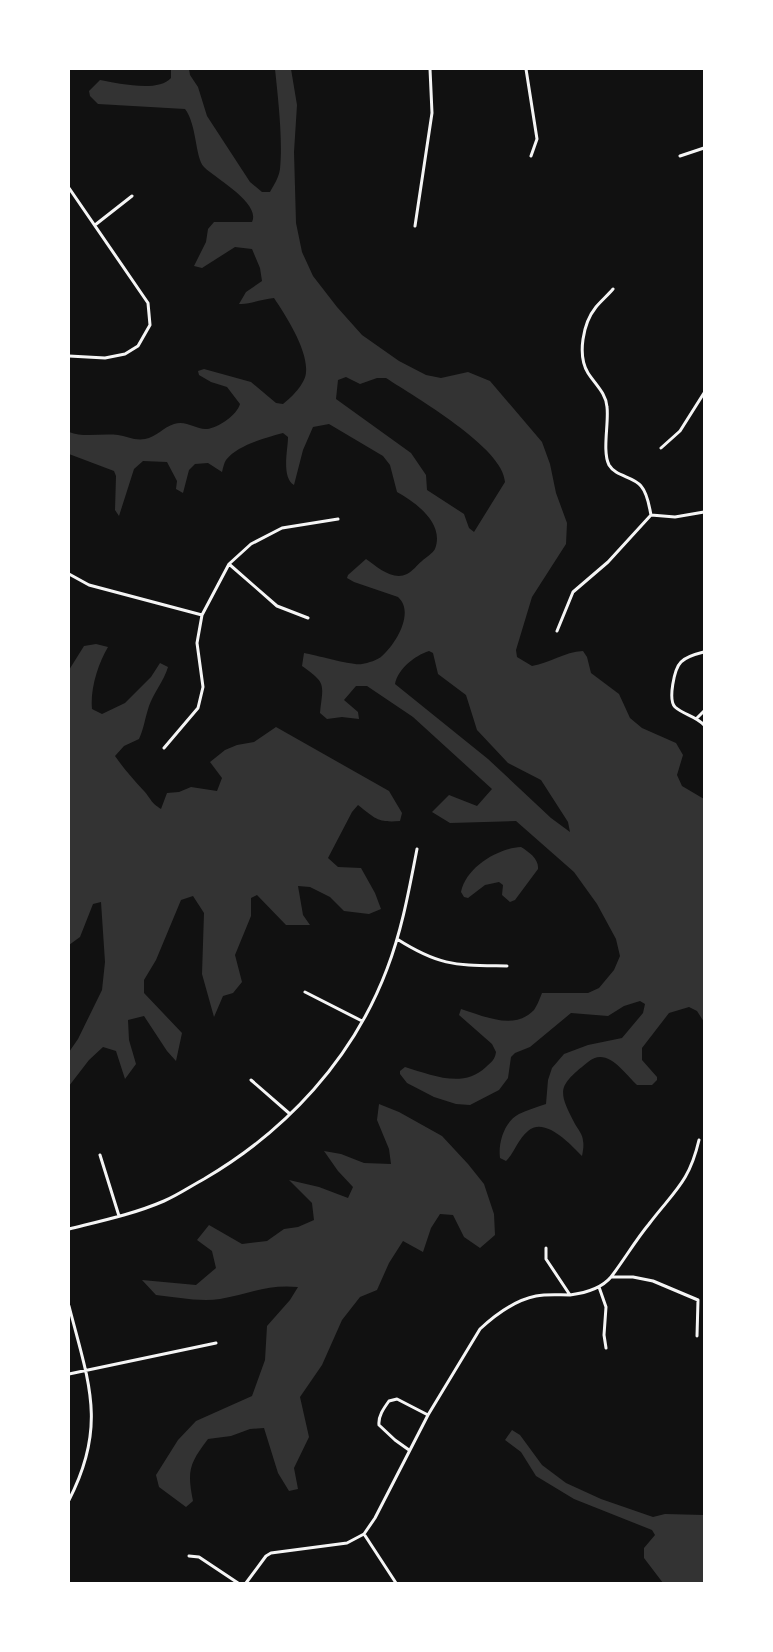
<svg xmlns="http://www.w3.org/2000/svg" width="773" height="1652" font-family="Poppins,sans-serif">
<rect width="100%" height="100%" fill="#111"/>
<!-- water -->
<path fill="#333" fill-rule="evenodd" d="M171,69H189L190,75L198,87L207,116L250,182L262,192H270C274,185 279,177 280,169C283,140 278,98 275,69H291L297,105L294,152L296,223L302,252L313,276L337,307L362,335L399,361L426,375L441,378L468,372L490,381L542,442L550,464L556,493L567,523L566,544L532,597L516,650L517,657L532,666C550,663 564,652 583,651L587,657L591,673L619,694L630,718L642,728L676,743L683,755L677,775L682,786L704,799V1022L697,1011L689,1007L669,1013L642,1048V1060L657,1077V1080L652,1085H637C624,1073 607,1046 588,1062C558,1086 557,1090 575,1124C578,1129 583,1135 583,1141C584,1145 583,1151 582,1156C571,1145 545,1116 528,1131C518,1139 515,1152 506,1161L500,1158C498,1143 504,1122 519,1114C527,1110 537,1107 546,1104L548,1080L552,1068L564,1054L588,1045L622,1038L643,1013L645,1004L640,1001L624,1006L608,1016L571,1013L530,1047L515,1053L511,1057L508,1078L499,1090L470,1105L456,1104L434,1097L407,1083L400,1074V1071L405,1067C432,1075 463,1089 486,1067C491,1062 495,1060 496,1052L492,1044L459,1015L461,1009C484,1016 514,1031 534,1010C537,1006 540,998 542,993H588L599,988L614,970L620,956L616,939L597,904L574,872L516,821L450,823L432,812L449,795L477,806L492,789L413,717L367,686H356L344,700L358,712L359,719L342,717L327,719L320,713C323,683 327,684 302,666L304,653C316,655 353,666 362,664C368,663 378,660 382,656C396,644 415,612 398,597L354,582L347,578L348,575L366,559C377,567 393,581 407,574C413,571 417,565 422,561C425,558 433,553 435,549C445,523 415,502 397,492L390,465L383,456L329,424L313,427L303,450L294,485C281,477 288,450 288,437L283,433C265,438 238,445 226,460C224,463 223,468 222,472L208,463L195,464L189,470L183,493L176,489L177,481L167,462L143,461L134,469L119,516L115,510L116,476L114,471L69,454V432C84,438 101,433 118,435C126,436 135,441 145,439C156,437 164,427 174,424C187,420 196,430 207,429C218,428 237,415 240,404L227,387L211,382L199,375L198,371L204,369L251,382L276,403L283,404C291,398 306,383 306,372C308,350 286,316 274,298C261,299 249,305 239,304L246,292L262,281L260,268L252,249L235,247L202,268L194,266L206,242L208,229L214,222H252C261,203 216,179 204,167C195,158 197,124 185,109L98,104L90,96L89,91L100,80C117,83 158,93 171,78ZM346,377L360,384L377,378H386C415,397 504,448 505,482L474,532L469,528L464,514L427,490L426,475L411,453L336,399L338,380ZM429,651L433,653L438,674L466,695L477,730L508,763L541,780L568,822L570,832L551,818L488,759L395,684C398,669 414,656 429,651Z
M96,644L108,647C98,664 90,689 92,709L102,714L125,703L151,677L160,663L168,667C164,681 154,692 149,706C145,718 144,728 139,739L124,746L115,756C124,769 133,779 144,791C152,800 150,802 161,809L167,793L179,792L191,787L217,791L222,778L210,762L225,750L237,745L254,742L276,727L389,791L402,813L400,821C377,823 375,818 358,805L352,812L328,858L338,867L361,868L375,893L381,909L369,914L344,911L330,897L310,887L298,886L303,915L310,925H286L257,895L251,898V916L235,955L242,982L233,993L223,996L214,1017L202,974L204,913L193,896L181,900L156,960L144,980V993L182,1033L176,1061L167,1051L144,1016L128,1020L129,1040L136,1064L125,1079L116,1051L103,1047L89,1060L69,1086V1052L78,1039L102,990L105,962L101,902L93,904L80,937L69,945V670L84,646Z
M521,847C529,852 539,859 538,869L515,900L510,902L502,895L503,885L499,882L485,885L468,898L464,897L461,892C466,867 498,848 521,847Z
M379,1104L399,1112L442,1136L468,1164L484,1184L494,1214L495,1235L480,1248L464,1237L453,1215L440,1214L431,1228L423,1252L403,1241L389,1263L377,1290L360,1297L342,1320L322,1365L300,1397L309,1437L294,1468L298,1489L289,1491L278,1473L264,1428L250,1429L231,1436L208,1439C189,1464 187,1471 193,1501L186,1507L159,1487L156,1475L178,1440L196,1421L252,1396L265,1360L267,1326L290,1300L298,1287C267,1284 248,1294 220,1299C199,1302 176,1297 156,1295L142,1280L196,1285L216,1268L212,1251L197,1240L209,1225L242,1244L267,1241L284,1229L298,1227L314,1220L312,1203L289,1180L319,1187L348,1198L353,1187L338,1171L324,1151L341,1154L364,1163L391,1164L389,1149L377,1120Z
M512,1430L520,1435L542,1465L566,1483L601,1499L653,1517L665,1514L704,1515V1583H663L644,1558V1548L655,1535L652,1530L574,1499L536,1476L521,1452L505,1440Z"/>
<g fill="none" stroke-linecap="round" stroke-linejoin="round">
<!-- minor -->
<path stroke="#f5f5f5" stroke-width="3" d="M526,69L537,139L531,156
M680,156L704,148
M69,188L148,303L150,325L138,346L125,354L105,358L69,356
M95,225L132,196
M415,226L432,113L430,69
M613,289C608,295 601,301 596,307C583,323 577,355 588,373C595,384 606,393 607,407C609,423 602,451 609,465C616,477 633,476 641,486C648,494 649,506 651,515
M661,448L680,431L704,393
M651,515L675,517L704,512
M229,564L277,606L308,618
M69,574L89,585L202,615
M557,631L573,592L608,562L651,515
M704,652C696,654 687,656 681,662C674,669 668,700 675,707C684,715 696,716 704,725
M697,718L704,711
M164,748L198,708L203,687L197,643L202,615L229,564L251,544L282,528L338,519
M397,939C441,967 457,965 507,966
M305,992L362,1021
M251,1080L290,1114
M100,1155L119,1216
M69,1229C101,1221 134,1214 164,1201C178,1195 191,1186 204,1179C286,1131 353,1059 387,969C402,930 409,890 417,849
M546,1248V1259L570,1295C585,1293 601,1289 611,1277H633L653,1281L698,1300L697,1336
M611,1277C624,1260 635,1241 649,1224C674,1191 689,1183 699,1140
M599,1287L606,1307L604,1335L606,1348
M69,1306C88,1381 108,1425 69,1500
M69,1374L216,1343
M409,1450L395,1440L379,1425C378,1416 384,1408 389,1401L397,1399L428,1415
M364,1534L396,1583
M189,1556L199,1557L238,1583
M246,1583L266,1556L271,1553L347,1543L364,1534L375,1518L428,1415L480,1329C495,1315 516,1300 536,1296C547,1294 558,1295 570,1295"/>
</g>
<!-- border -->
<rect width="773" height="1652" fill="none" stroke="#ffffff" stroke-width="140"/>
</svg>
